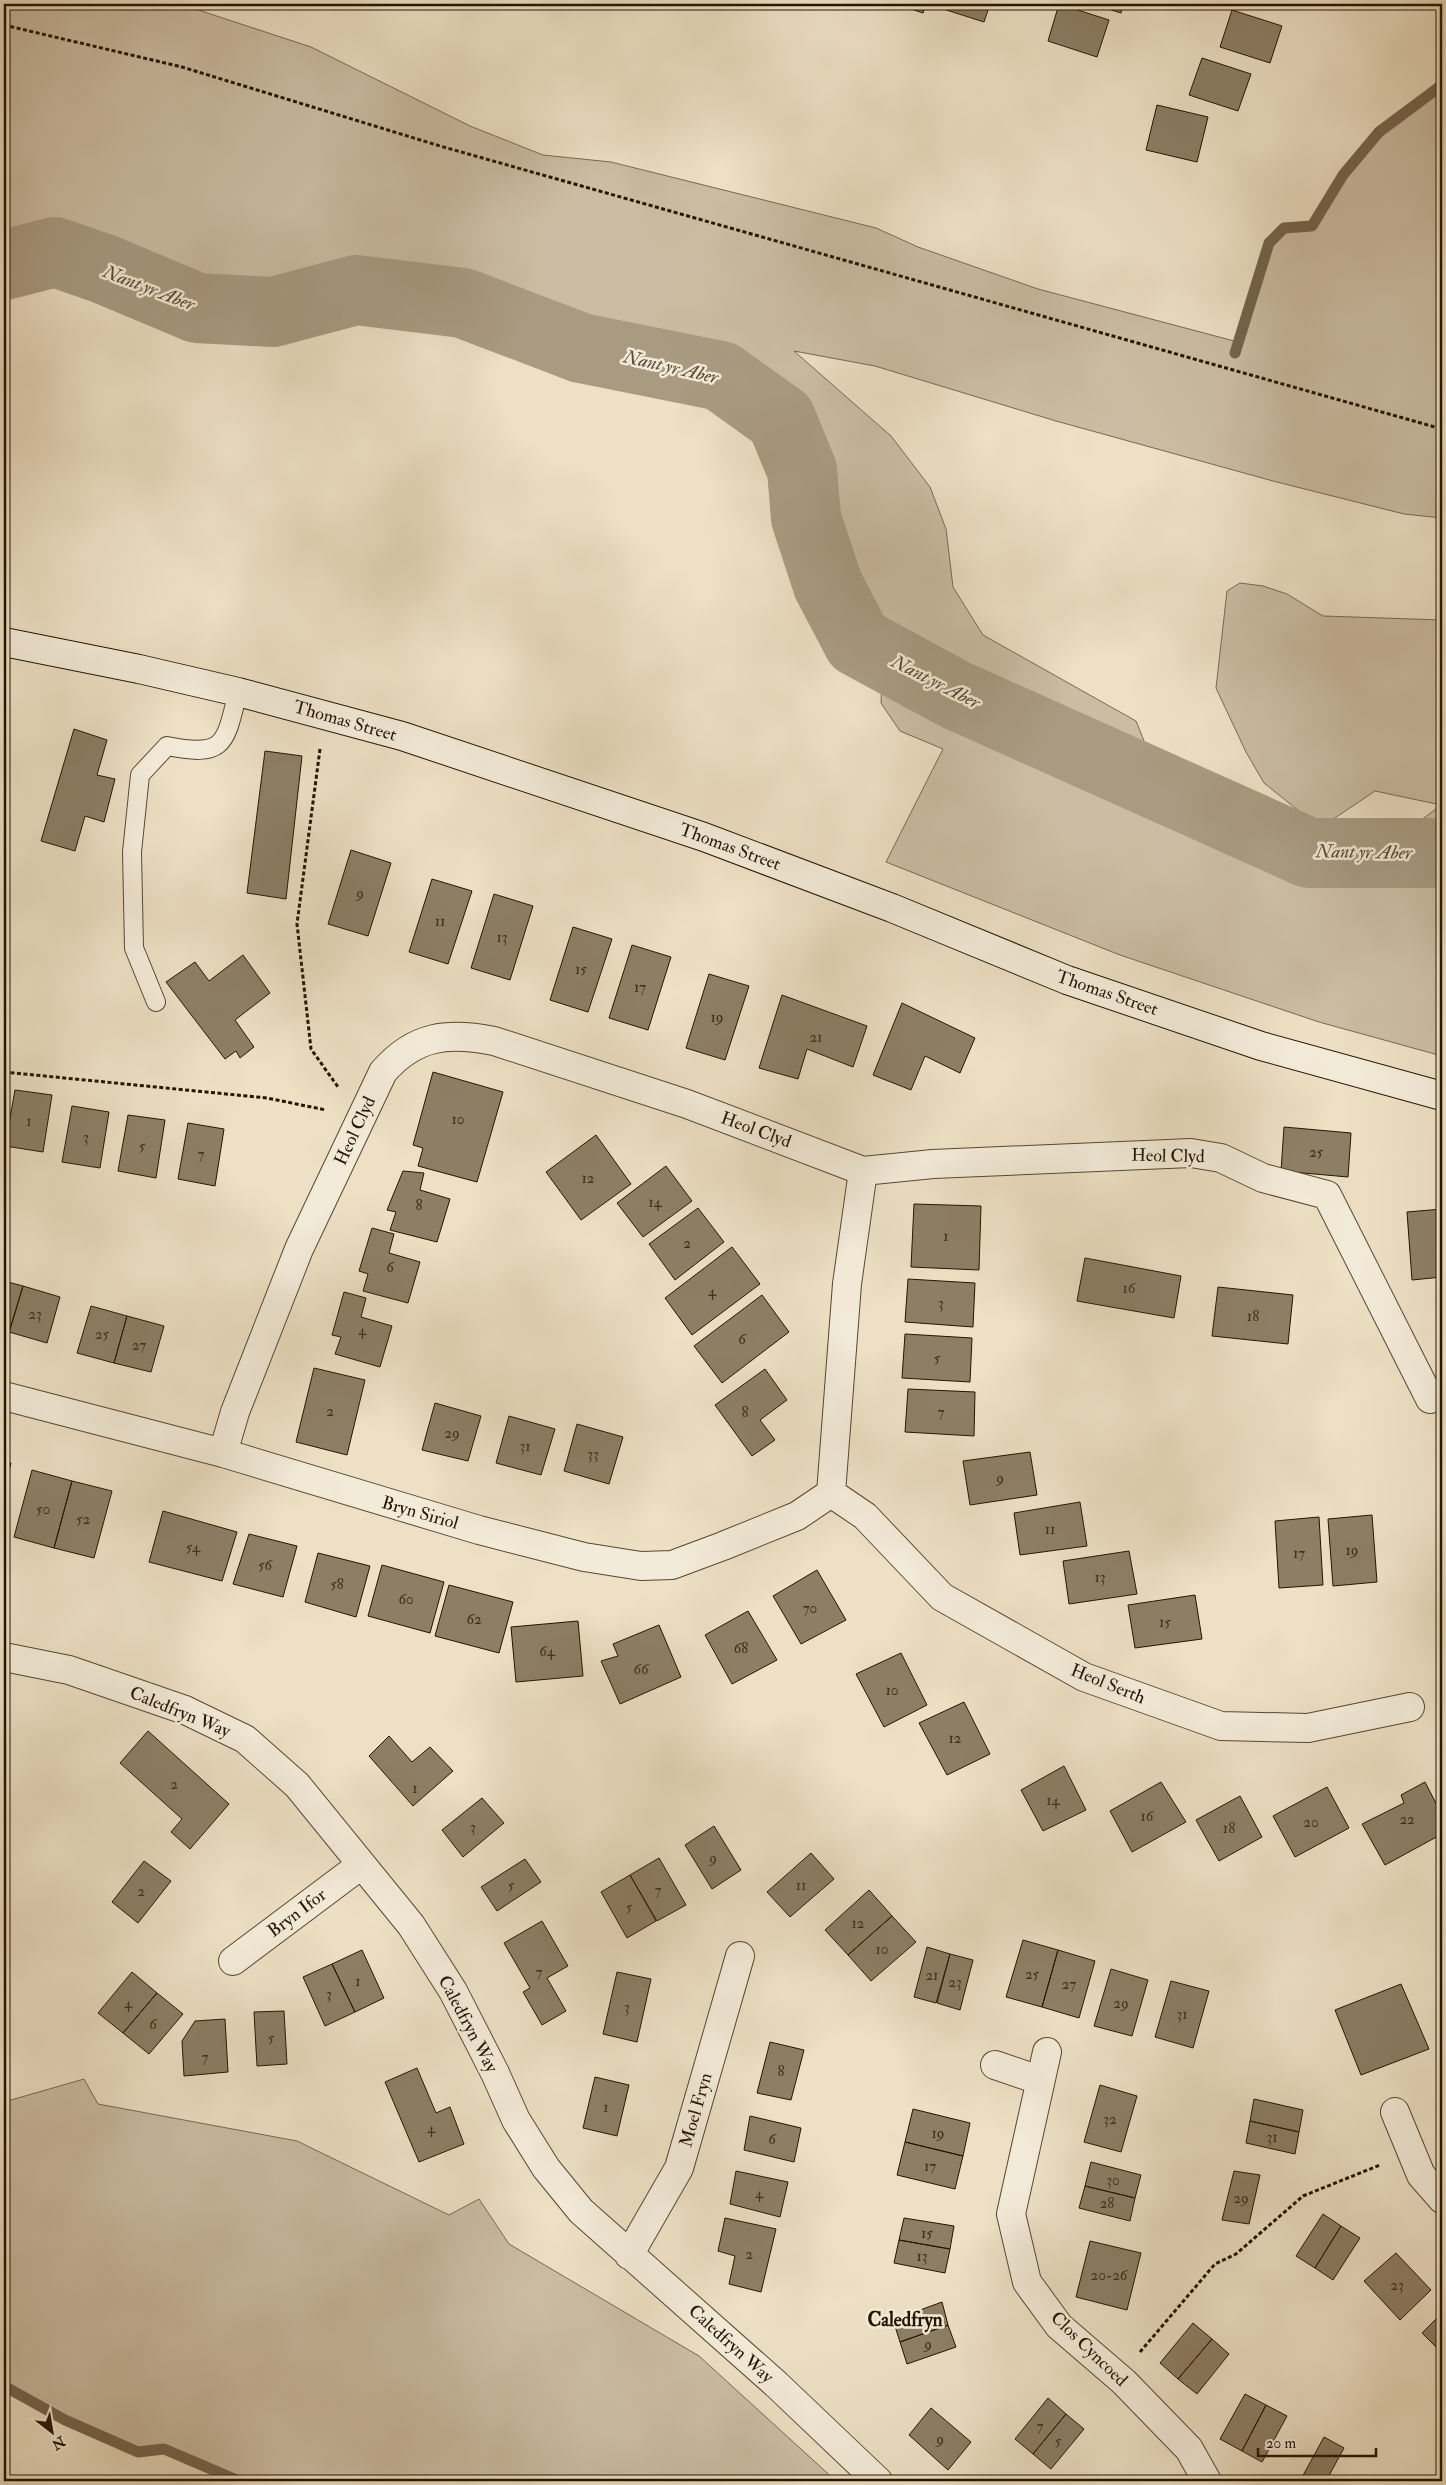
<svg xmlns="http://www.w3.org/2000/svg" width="1446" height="2485" font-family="'IM FELL Double Pica',serif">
<rect width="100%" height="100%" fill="#ede0c4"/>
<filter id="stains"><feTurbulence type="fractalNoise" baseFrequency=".004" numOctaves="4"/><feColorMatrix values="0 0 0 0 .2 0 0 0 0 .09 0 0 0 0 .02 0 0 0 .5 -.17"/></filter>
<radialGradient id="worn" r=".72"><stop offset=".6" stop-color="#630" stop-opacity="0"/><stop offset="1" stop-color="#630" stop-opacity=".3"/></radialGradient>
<!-- green -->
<path fill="#cbbda3" stroke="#786952" d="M4,4H180L311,47L470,126L543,155L611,162L876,228L918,247L1038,289L1238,342L1269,243L1284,228L1312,226L1343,175L1379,132L1442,85V518L1404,514L1273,481L1056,421L875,366L794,351L891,436L930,487L946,529L953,587L983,635L1136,721L1163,788L1309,853H1378L1441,805L1375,791L1320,828L1264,783L1246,752L1216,688L1227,591L1240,583L1263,586L1287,594L1323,616L1442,620V1056L1319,1022L1120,955L886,862L943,749L900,731L881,703L883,655L858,642L828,585L806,518L802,470L781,420L721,376L581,348L463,303L356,290L273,312L197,308L104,269L56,252L4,265Z
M84,2079L98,2104L297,2141L449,2215L479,2199L509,2244L699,2356L836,2481H239L164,2449L138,2452L20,2395L4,2386V2174L7,2171L4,2169V2102Z"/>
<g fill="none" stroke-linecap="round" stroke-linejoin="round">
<!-- stream -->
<path stroke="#74654e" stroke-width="11" d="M1235,353L1269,243L1284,228L1312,226L1343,175L1379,132L1442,85
M4,2386L65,2420L138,2452L164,2449L239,2481"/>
<!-- river -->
<path stroke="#a99b82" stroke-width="70" d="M4,265L55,252L104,269L197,308L273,312L356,290L463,303L581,348L721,376L781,419L802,470L806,518L828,585L858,642L956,695L1309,853H1442"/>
</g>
<!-- building -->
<path fill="#8d7f66" stroke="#241501" d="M896,4H926L923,13Z
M941,4H990L984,22L940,8Z
M1059,4L1109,20L1097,57L1048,41Z
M1092,4H1124L1121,13Z
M1232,10L1282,26L1270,63L1220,47Z
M1202,58L1251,74L1238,111L1189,95Z
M1157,105L1208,117L1197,162L1146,150Z
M74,729L107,740L97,775L115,779L104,822L85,816L75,851L41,841Z
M265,751L302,756L286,899L247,893Z
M351,850L391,863L368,936L328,924Z
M432,879L472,891L448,964L409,952Z
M494,894L533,906L510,980L471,968Z
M573,927L612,939L588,1012L550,1000Z
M632,945L671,957L648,1030L609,1018Z
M243,955L270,993L235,1020L254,1047L240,1058L236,1051L225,1059L166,982L195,962L209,981Z
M709,974L749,986L725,1060L686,1048Z
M782,995L867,1026L853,1067L807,1049L798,1079L759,1068Z
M902,1003L975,1038L960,1073L925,1056L911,1090L873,1075Z
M433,1072L503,1092L477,1182L418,1166L423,1148L413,1145Z
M15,1090L52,1095L43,1152L5,1146Z
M72,1106L109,1112L100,1168L62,1162Z
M128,1115L165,1120L156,1178L118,1171Z
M188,1123L224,1129L215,1186L178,1179Z
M1284,1127L1351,1133L1348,1177L1281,1171Z
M596,1135L631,1184L581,1220L546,1172Z
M666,1166L692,1201L643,1237L617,1203Z
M403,1171L424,1173L420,1190L450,1199L437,1242L390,1230L396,1212L387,1210Z
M914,1204L981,1206L979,1270L911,1267Z
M698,1208L724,1242L675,1280L649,1244Z
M1442,1209V1277L1412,1280L1407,1212Z
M372,1228L394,1234L389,1253L420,1262L408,1303L363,1291L368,1274L359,1271Z
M732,1247L760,1284L692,1335L665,1298Z
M1085,1258L1181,1276L1174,1318L1077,1301Z
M908,1279L975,1283L973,1327L905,1322Z
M4,1281L23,1286L9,1333L4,1331Z
M23,1286L60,1297L47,1343L9,1332Z
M1218,1287L1293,1295L1288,1344L1212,1336Z
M344,1292L366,1298L361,1317L392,1326L380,1367L335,1354L341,1337L332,1335Z
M762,1295L789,1332L722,1383L694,1346Z
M91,1306L127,1316L114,1363L77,1353Z
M127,1316L164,1326L151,1372L114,1363Z
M905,1334L972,1338L970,1382L902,1378Z
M314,1368L365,1380L347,1455L296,1442Z
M765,1369L787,1400L760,1420L775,1440L752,1456L715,1405Z
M908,1389L975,1392L974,1436L905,1432Z
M435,1403L481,1416L468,1461L422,1450Z
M509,1416L555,1429L541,1475L496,1463Z
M577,1424L623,1437L609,1484L564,1471Z
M1030,1452L1037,1495L970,1505L963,1461Z
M4,1461L11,1463L4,1490Z
M32,1470L72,1481L54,1548L14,1537Z
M72,1481L112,1491L94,1558L54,1548Z
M1080,1502L1087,1546L1020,1555L1014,1513Z
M163,1511L237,1532L222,1581L149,1562Z
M1372,1515L1377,1582L1333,1586L1328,1519Z
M1319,1517L1323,1585L1279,1588L1275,1521Z
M249,1534L297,1546L283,1597L233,1584Z
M1129,1551L1137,1594L1069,1604L1063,1561Z
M318,1553L370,1566L356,1617L305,1602Z
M382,1565L444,1582L430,1633L368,1616Z
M817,1570L846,1620L801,1644L773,1596Z
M449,1585L513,1602L499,1653L435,1636Z
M1195,1595L1202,1639L1135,1648L1128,1605Z
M748,1611L777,1660L732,1684L705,1635Z
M578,1621L583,1676L516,1682L511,1627Z
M659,1625L681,1677L620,1704L601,1661L618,1656L613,1644Z
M901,1653L927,1705L884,1727L856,1674Z
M964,1702L990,1754L947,1775L919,1723Z
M148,1731L229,1804L190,1849L171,1832L182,1819L120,1763Z
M389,1736L412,1762L430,1747L453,1771L413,1806L369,1756Z
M1064,1766L1086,1810L1043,1831L1021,1790Z
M1161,1782L1186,1822L1132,1852L1110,1811Z
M1425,1782L1442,1815V1834L1385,1865L1362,1824L1404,1803L1401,1795Z
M1327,1787L1349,1828L1295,1857L1273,1816Z
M1240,1796L1262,1837L1219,1861L1196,1820Z
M482,1798L504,1823L463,1857L442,1830Z
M714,1826L741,1870L712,1889L685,1845Z
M811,1853L834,1879L790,1917L767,1892Z
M659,1858L686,1905L657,1921L630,1875Z
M525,1859L541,1882L497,1911L481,1887Z
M144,1861L171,1881L138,1923L112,1902Z
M630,1875L656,1921L627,1938L601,1892Z
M869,1890L892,1916L848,1955L825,1930Z
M892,1916L916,1942L871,1981L848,1955Z
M542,1921L568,1966L547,1978L566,2011L542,2025L523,1992L530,1988L504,1943Z
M1023,1940L1058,1950L1042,2007L1006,1997Z
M927,1947L950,1954L936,2003L914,1997Z
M362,1950L384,1998L355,2012L332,1964Z
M1058,1950L1095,1961L1079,2018L1042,2007Z
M950,1954L973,1960L960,2010L937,2003Z
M332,1964L355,2012L325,2026L303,1977Z
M1111,1969L1148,1980L1132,2036L1094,2026Z
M132,1972L157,1993L123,2033L98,2013Z
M617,1972L651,1979L637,2042L603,2034Z
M1171,1981L1209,1991L1193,2048L1155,2037Z
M1401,1984L1429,2049L1361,2075L1335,2010Z
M157,1993L183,2014L149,2054L123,2033Z
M284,2011L287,2064L257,2066L254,2012Z
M225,2019L228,2072L184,2076L182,2041L195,2021Z
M770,2042L804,2050L791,2100L757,2093Z
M417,2068L436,2113L450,2107L464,2144L419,2162L385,2082Z
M595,2077L629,2085L617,2136L583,2128Z
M1100,2085L1137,2096L1121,2152L1084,2142Z
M1254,2099L1303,2110L1299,2132L1250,2121Z
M913,2109L970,2123L963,2156L905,2142Z
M750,2116L801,2128L794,2162L744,2150Z
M1250,2121L1299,2132L1295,2154L1246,2143Z
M905,2142L963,2156L955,2189L897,2175Z
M1091,2162L1141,2175L1135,2198L1085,2186Z
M736,2171L788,2182L780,2217L730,2204Z
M1234,2171L1260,2175L1249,2224L1222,2220Z
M1085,2186L1135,2198L1130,2221L1079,2208Z
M1323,2214L1341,2226L1315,2268L1296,2256Z
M725,2218L776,2229L761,2292L729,2284L735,2256L718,2251Z
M904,2218L954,2226L950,2249L899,2240Z
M1341,2226L1360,2238L1333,2280L1315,2268Z
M899,2240L950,2249L945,2273L894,2263Z
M1090,2241L1141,2253L1127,2310L1076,2297Z
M1396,2253L1431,2290L1400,2320L1364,2281Z
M942,2302L948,2325L900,2342L893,2320Z
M1442,2313V2353L1422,2333Z
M1193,2323L1212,2339L1178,2379L1160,2363Z
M948,2325L956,2347L907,2364L900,2342Z
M1212,2339L1229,2354L1197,2394L1178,2379Z
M1245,2394L1266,2405L1242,2451L1220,2439Z
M1048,2398L1066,2414L1033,2454L1015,2439Z
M1266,2405L1287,2416L1262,2462L1242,2451Z
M931,2408L971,2442L948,2470L909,2435Z
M1066,2414L1084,2429L1051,2469L1033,2454Z
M1324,2437L1344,2448L1326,2481H1300Z"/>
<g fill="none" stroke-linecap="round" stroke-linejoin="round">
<!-- lane casing -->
<g stroke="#564832" stroke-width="20">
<path id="lane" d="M156,1002L134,948L132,852L140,775L167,746C226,758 225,743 238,692"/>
</g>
<!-- street casing -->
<g stroke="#564832" stroke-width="30">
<path id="street" d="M4,1396L223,1453L479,1530L584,1557L641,1566L672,1565L723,1546L797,1516L831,1493
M223,1453L235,1412L299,1249L383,1072C415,1035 448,1032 494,1041L687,1104L863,1171L933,1164L1191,1153L1221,1158L1263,1178L1327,1195L1430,1399
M831,1493L865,1516L942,1597L1084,1677L1221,1726L1308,1728L1410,1707
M831,1493L847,1284L863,1171
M4,1657L69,1670L185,1710L245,1739L297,1785L411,1925L453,1991L495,2073L516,2120L546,2168L581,2211L776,2384L878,2481
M233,1961L361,1865
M1047,2052L1011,2214L1027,2282L1059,2326L1124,2382L1189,2449L1207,2481
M995,2065L1039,2080
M1395,2112L1421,2175L1442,2199
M629,2255L679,2168L740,1956"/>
</g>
<!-- secondary casing -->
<g stroke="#241501" stroke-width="30">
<path id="secondary" d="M4,642L139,669L238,692L402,736L704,837L892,908L1067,980L1261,1046L1442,1096"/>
</g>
<!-- path -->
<path stroke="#241501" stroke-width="3" stroke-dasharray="4 2.5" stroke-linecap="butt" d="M4,25L182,67L440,146L1442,429
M320,749L297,924L311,1049L338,1087
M4,1072L267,1098L326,1110
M1140,2352L1215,2264L1236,2254L1303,2196L1380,2165"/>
<!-- lane -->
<use href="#lane" stroke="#f3ebd9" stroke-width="18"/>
<!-- street -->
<use href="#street" stroke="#f3ebd9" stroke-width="28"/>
<!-- secondary -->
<use href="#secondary" stroke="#f3ebd9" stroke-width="28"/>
</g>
<g text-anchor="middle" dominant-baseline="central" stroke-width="5" stroke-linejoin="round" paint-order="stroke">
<!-- number labels -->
<g font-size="15" fill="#3e301a">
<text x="360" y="893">9</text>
<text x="440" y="921">11</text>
<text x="502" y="937">13</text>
<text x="581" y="969">15</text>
<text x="640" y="987">17</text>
<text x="717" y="1017">19</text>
<text x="816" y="1037">21</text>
<text x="458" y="1119">10</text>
<text x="29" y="1121">1</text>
<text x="86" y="1137">3</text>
<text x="142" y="1146">5</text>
<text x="1316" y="1152">25</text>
<text x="201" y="1154">7</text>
<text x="588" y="1178">12</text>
<text x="655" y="1202">14</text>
<text x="419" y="1205">8</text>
<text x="946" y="1236">1</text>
<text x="687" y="1243">2</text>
<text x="390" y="1267">6</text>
<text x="1129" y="1288">16</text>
<text x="712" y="1291">4</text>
<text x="941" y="1303">3</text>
<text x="35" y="1314">23</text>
<text x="1253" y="1316">18</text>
<text x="362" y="1330">4</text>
<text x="102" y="1334">25</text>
<text x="742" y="1339">6</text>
<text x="139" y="1345">27</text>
<text x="937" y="1358">5</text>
<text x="330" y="1411">2</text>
<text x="745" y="1412">8</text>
<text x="941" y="1412">7</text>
<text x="452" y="1433">29</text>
<text x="525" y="1446">31</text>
<text x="593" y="1454">33</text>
<text x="1000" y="1478">9</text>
<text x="43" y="1509">50</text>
<text x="83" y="1519">52</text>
<text x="1050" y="1529">11</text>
<text x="193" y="1547">54</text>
<text x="1352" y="1550">19</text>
<text x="1299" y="1553">17</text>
<text x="265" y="1565">56</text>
<text x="1100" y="1577">13</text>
<text x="337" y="1584">58</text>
<text x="406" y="1599">60</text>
<text x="810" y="1608">70</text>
<text x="474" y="1619">62</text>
<text x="1165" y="1622">15</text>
<text x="741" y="1648">68</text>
<text x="547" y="1651">64</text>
<text x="641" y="1669">66</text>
<text x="892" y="1690">10</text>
<text x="955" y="1738">12</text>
<text x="174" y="1784">2</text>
<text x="415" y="1788">1</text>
<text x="1053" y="1800">14</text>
<text x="1147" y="1816">16</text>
<text x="1407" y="1819">22</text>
<text x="1311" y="1822">20</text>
<text x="473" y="1827">3</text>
<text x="1229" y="1828">18</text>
<text x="713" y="1858">9</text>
<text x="511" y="1885">5</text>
<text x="801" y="1885">11</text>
<text x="658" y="1890">7</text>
<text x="141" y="1891">2</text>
<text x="629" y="1907">5</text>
<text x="858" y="1923">12</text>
<text x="882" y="1949">10</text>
<text x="539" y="1972">7</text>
<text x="1032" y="1974">25</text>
<text x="932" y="1975">21</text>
<text x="358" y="1981">1</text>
<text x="955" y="1982">23</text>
<text x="1069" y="1984">27</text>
<text x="329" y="1994">3</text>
<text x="128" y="2003">4</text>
<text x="1121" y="2003">29</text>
<text x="627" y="2007">3</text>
<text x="1182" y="2014">31</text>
<text x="153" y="2024">6</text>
<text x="271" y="2038">5</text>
<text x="205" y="2057">7</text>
<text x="781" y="2071">8</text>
<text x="606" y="2107">1</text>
<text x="1110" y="2119">32</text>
<text x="431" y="2128">4</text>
<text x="938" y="2133">19</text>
<text x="1272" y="2137">31</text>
<text x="772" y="2139">6</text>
<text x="930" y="2166">17</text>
<text x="1113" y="2180">30</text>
<text x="759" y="2193">4</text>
<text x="1241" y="2198">29</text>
<text x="1107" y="2203">28</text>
<text x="927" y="2233">15</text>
<text x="749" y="2254">2</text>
<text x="922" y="2256">13</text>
<text x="1109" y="2275">20-26</text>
<text x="1397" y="2285">23</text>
<text x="928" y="2344">9</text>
<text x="1040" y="2426">7</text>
<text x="940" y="2439">9</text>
<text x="1058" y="2441">5</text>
</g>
<!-- street labels -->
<g font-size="18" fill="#241501" stroke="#f3ebd9">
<text transform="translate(345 721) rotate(16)">Thomas Street</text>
<text transform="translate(730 847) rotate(20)">Thomas Street</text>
<text transform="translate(1107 993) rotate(19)">Thomas Street</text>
<text transform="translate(756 1130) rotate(20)">Heol Clyd</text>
<text transform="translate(355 1131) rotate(-65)">Heol Clyd</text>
<text transform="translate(1168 1156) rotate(1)">Heol Clyd</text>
<text transform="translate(420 1513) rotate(16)">Bryn Siriol</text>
<text transform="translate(1108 1684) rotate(22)">Heol Serth</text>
<text transform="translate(180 1712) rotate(22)">Caledfryn Way</text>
<text transform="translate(297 1913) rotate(-37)">Bryn Ifor</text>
<text transform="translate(468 2024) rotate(62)">Caledfryn Way</text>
<text transform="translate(696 2110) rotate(-74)">Moel Fryn</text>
<text transform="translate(731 2344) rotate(42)">Caledfryn Way</text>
<text transform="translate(1089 2349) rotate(44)">Clos Cyncoed</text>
</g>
<!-- water labels -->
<g font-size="19" font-style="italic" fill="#594b35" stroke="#f3ebd9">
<text transform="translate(149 288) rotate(21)">Nant yr Aber</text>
<text transform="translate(671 367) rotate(13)">Nant yr Aber</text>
<text transform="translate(936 682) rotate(27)">Nant yr Aber</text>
<text transform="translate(1364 852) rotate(1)">Nant yr Aber</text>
</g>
<!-- neighbourhood labels -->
<g font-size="19" font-weight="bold" fill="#241501" stroke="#f3ebd9">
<text x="905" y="2320">Caledfryn</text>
</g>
</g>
<!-- margin -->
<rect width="1446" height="2485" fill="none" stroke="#ede0c4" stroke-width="20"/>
<rect x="5" y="5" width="1436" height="2475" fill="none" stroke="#241501" stroke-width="2.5"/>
<rect x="10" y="10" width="1426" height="2465" fill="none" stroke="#241501"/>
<!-- north arrow -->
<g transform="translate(52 2432) rotate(149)" stroke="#f3ebd9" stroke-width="4" paint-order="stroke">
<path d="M0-4L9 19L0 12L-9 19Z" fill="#241501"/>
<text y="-8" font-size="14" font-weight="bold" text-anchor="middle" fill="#241501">N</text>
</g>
<!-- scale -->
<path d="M1258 2448v8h118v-8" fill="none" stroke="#241501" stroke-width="2.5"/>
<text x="1266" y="2448" font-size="15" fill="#241501" stroke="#f3ebd9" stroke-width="4" paint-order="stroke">20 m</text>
<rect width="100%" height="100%" filter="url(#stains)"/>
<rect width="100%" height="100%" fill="url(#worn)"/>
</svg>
